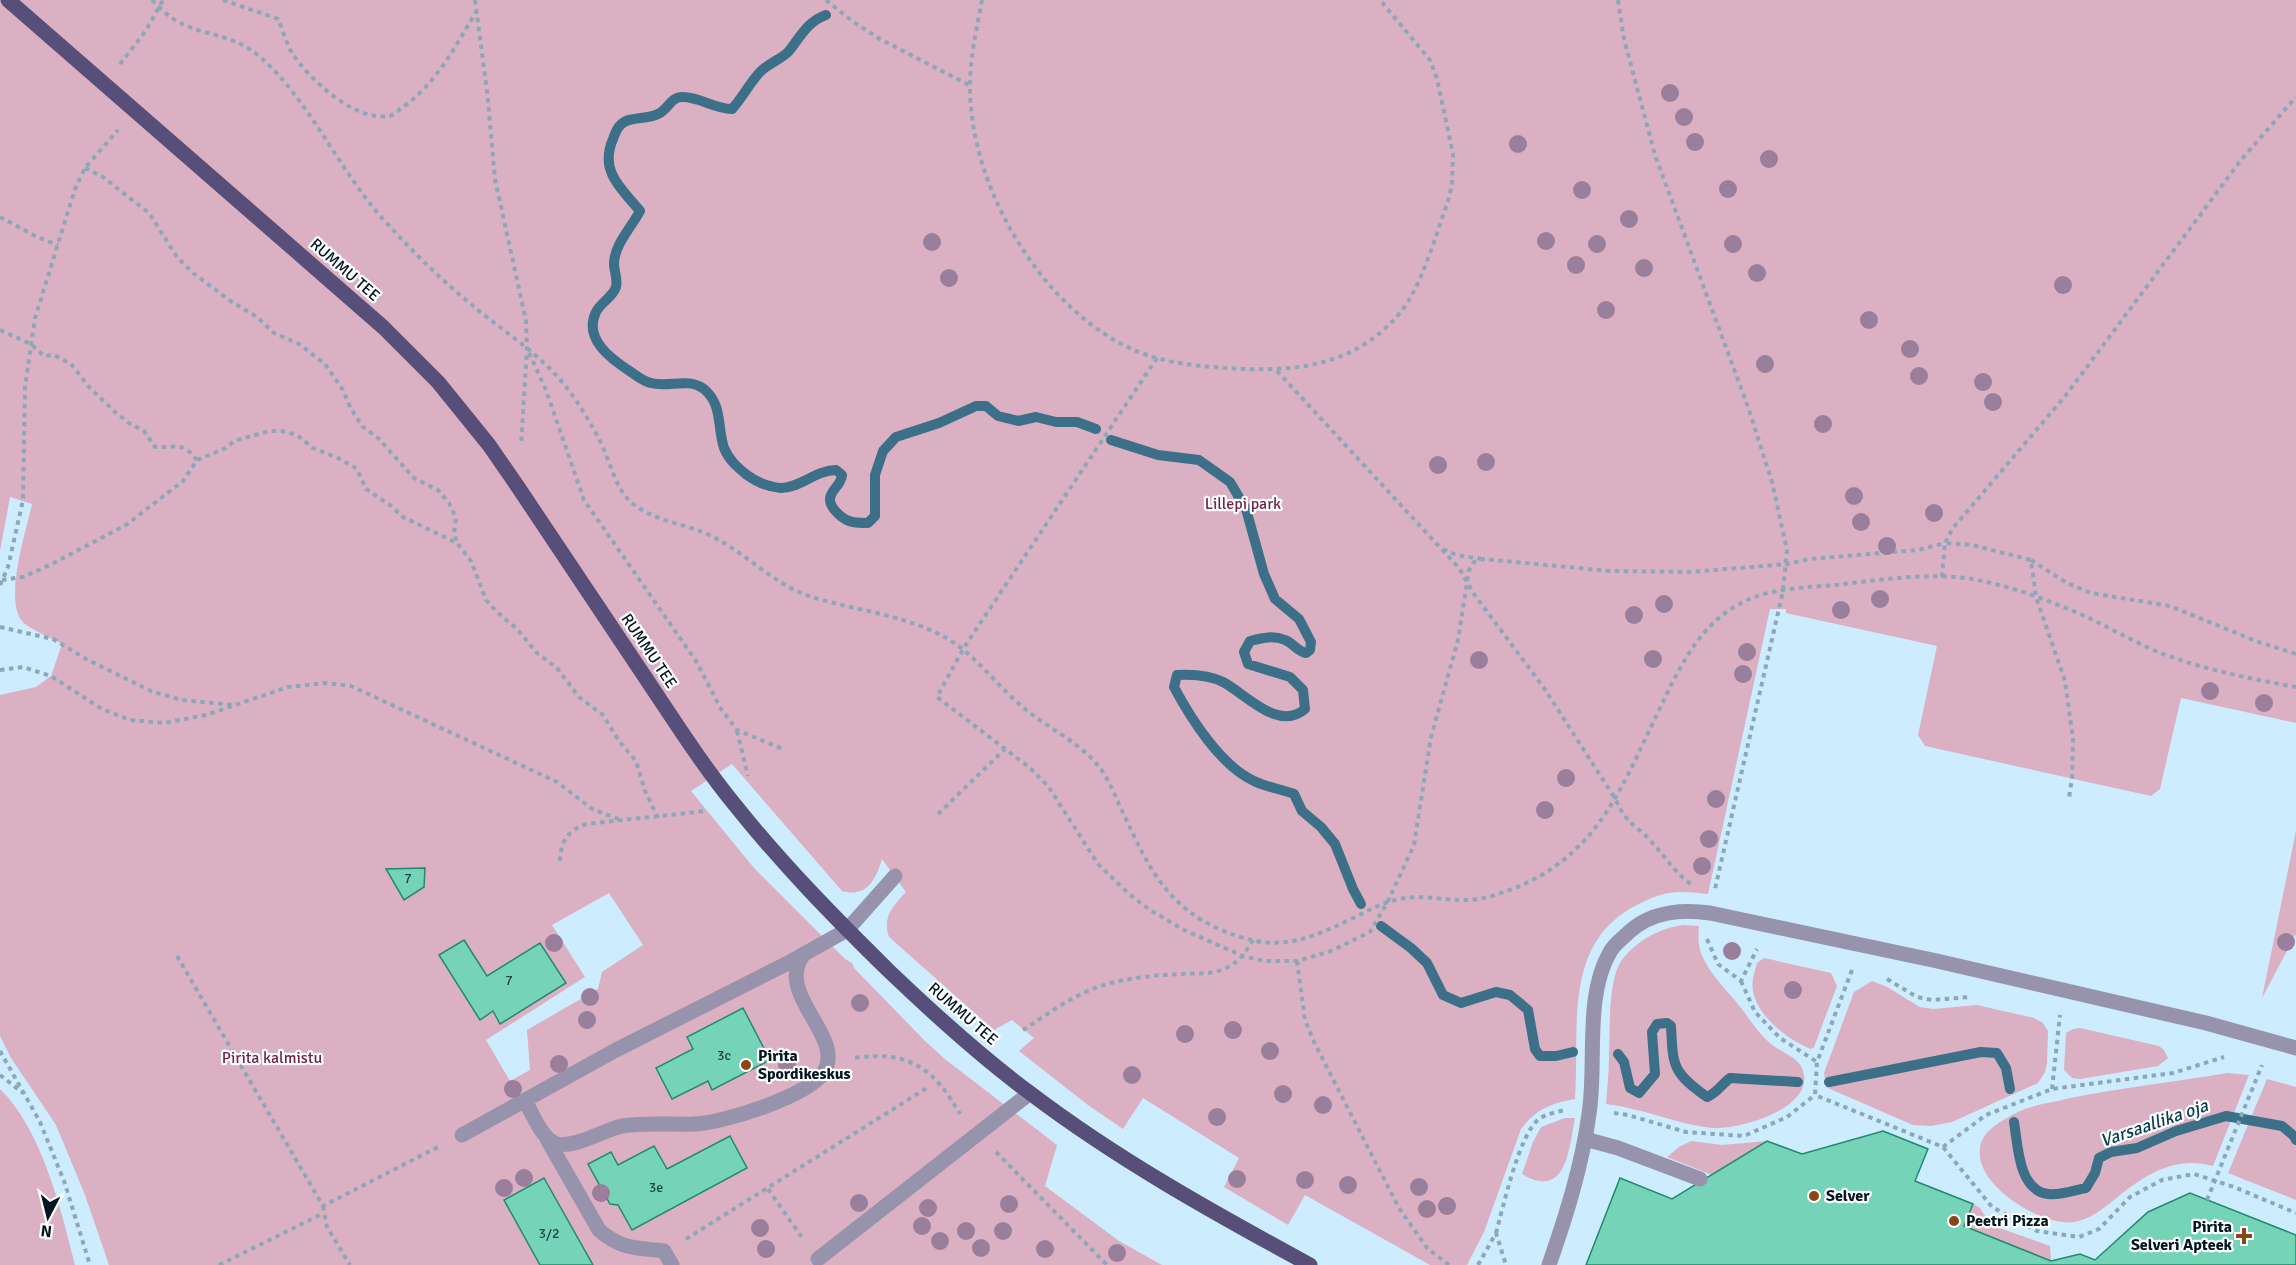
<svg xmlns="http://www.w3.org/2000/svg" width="2296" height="1265" font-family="Signika,sans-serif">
<rect width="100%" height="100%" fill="#cdecfd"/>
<!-- green -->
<path fill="#dbb0c2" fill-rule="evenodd" d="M0,0H2296V723L2181,698L2160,789L2151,796L1925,746L1918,735L1937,646L1786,613V609H1770L1708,894C1673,890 1664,891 1633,907C1562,946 1580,1031 1575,1099C1552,1103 1536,1109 1521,1129L1484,1232L1467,1265H1430L1305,1195L1288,1225L1224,1187L1239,1158L1143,1098L1123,1129L1088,1105L1019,1051L1034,1038L1012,1020L994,1030L889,937C882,917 893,906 906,892L882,859C876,879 867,898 842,891L732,764L691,791L754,868L845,959L852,963L854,968L925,1041L946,1060L1057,1145L1045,1186L1119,1241L1162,1265H109L85,1195L56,1125L11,1058L0,1036V695L36,687L51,676L62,644C53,639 26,627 22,621C4,599 26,531 32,504L10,497L0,551ZM425,868L404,900L386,870ZM609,893L643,945L602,972L598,989L527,1030L530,1070L510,1081L486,1040L585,977L552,925Z
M2296,831V934L2262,998Z
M1684,925L1699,926C1698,936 1698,944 1701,953C1709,974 1728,991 1741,1008C1751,1021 1758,1033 1770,1043C1780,1052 1796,1056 1802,1068C1819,1108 1739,1130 1712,1128C1676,1124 1642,1108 1606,1104C1607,1088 1609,1073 1609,1057C1610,1033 1608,986 1619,965C1631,943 1661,927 1684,925Z
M1764,958L1831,973L1837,986L1814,1047L1811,1049C1789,1041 1757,1016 1753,991C1751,982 1755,971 1757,963Z
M1872,981L1887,987L1920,1007L1933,1009L1977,1005L2034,1018L2043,1023L2048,1031L2047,1063L2045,1072L2038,1083L1952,1122L1931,1126L1913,1125L1830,1089L1826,1087L1824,1073L1854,992Z
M2080,1028L2159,1046L2164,1050L2168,1058L2158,1066L2080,1079L2072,1078L2064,1070L2066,1033L2073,1029Z
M2228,1073L2249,1075L2213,1166C2174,1155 2143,1176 2114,1200C2102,1209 2091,1219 2075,1222C2042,1227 1974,1185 1980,1148C1982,1130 2003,1120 2018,1112C2032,1105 2050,1103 2066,1099C2119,1088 2174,1082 2228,1073Z
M2267,1079L2296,1087V1200L2228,1173Z
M0,1089C42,1130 61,1209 75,1265H0Z
M1565,1118H1575C1569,1147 1567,1201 1522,1174L1533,1142L1541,1127Z
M1691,1141L1722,1145L1767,1141L1712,1175L1667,1157L1679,1147Z
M1973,1204L1980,1208L1991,1225L2050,1246L2051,1261L1964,1226Z"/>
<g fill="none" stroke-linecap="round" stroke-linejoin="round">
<!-- stream -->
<path stroke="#3c7089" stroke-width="10" d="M826,15C808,21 800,37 789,51C782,59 769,63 761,71C750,82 743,97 732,109C714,109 700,97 683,97C671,96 668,110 658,114C648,119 636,117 626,121C618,125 616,131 613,139C599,171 621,188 640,211C631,228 614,245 614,264C614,272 618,278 616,287C613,297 601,302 596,312C583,339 611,359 631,372C637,376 644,382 651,383C669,388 688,377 704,389C723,405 717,427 724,448C729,460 737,467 747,475C758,483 768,487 781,488C800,488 816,470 836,470L842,475C841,485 834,487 831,495C826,505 841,518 849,521C854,523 863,523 868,523L875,516V475L883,451L896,437L939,423L976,406H986L998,416L1018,421L1036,417L1056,422H1077L1096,429
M1111,440L1158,455L1199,460L1230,482L1246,509L1264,574L1275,599L1299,619L1311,642L1310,650L1306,653C1297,651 1293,643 1285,640C1273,635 1262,638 1250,641L1244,652L1248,664L1290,677L1303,690L1305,709C1278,732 1246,694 1223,682C1209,675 1193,674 1177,675L1174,687C1191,719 1221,766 1254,781C1266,787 1281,789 1294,794L1302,811L1321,827L1335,844L1353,889L1361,904
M1381,926L1411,948L1427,963L1443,995L1461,1003L1496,992L1510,995L1528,1010L1535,1049L1540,1056H1556L1573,1052
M1618,1054L1624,1062L1630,1088L1639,1093L1655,1074L1652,1032L1657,1024L1667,1023L1671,1026C1673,1066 1672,1072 1707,1097C1717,1093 1721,1085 1730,1078L1798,1082
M1829,1082L1981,1052L1997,1053L2006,1068L2010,1089
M2014,1122C2018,1145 2018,1190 2048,1194C2059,1196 2075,1190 2086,1188L2095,1173L2099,1158L2111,1152L2137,1148L2176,1131L2226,1116L2282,1126L2294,1136L2296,1140"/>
</g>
<!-- building -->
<path fill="#75d4b7" stroke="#218970" stroke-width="1.5" d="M425,868L424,887L404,900L386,869Z
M464,940L487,976L540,943L566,983L500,1024L493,1011L480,1020L439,955Z
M743,1008L770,1060L712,1090L708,1081L672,1099L656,1068L693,1049L687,1037Z
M1883,1131L1928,1149L1915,1181L1973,1204L1964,1226L2051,1261L2080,1254L2095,1260L2148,1212L2190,1193L2296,1235V1265H1586L1620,1178L1672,1199L1767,1141L1802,1154Z
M730,1136L747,1168L632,1230L618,1205L610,1204L588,1164L611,1152L618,1165L654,1146L667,1169Z
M544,1178L593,1265H540L504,1200Z"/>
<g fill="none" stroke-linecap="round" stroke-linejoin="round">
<!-- path -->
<path stroke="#8ca8b8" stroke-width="4" stroke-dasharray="4.5 4.5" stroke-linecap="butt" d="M152,0C156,4 167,15 172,18C200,37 229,31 259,56C309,99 338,169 383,219C411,250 440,279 472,305C499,328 531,348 556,375C574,395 589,419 601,443C611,463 615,489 632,503C654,521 682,523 707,534C745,551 773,585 812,597C863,613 924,616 966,652C987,670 1004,692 1025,709C1049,729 1081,743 1100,768C1111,783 1117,801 1125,817C1148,866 1166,905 1219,929C1272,952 1300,944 1349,920C1366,912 1382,902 1400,899C1423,894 1445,901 1468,900C1481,900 1495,895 1507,891C1598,858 1621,788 1660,708C1681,664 1704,615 1755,597C1779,588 1810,587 1836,585C1878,580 1930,572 1972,579C2012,586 2053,602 2089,618C2114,630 2138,644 2163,654C2206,670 2251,679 2296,687
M223,0L278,19C283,30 286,43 292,53C309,79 355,122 389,116C392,116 397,112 400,109C435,86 455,47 476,12
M475,0L487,91L495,179L526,321L527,349L521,444
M826,0L852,21L880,39L969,85
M982,0C977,27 970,57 970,85C969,186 1041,309 1134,350C1168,365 1207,367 1245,369C1307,371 1358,362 1400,313C1422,286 1436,234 1448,201L1452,185L1453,154L1437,79L1430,60L1380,0
M1618,0L1624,39L1655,155L1748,407L1772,482L1787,550L1783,591L1715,889
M120,64L145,32L163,0
M85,168L103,177L149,213L177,257L193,273L229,300L257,317L274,333L299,344L325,364L343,390L351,409L362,426L378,438L414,478L438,490L449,503L456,518L454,533L457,543
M0,217L37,237L58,245
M0,330L31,344L44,356L54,355L71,364L90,388L115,412L129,423L144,431L155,447C176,448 182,441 197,460
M529,353L546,390L584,500L696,661L721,709L737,730L785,750
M1157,358L963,649L937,697L1030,768L1048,786L1098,864L1129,894L1150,910L1184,930L1243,956L1264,961H1297L1331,951L1370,932L1388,901L1414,845L1431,737L1458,640L1469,570L1474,562L1483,559L1609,571L1691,572L1787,564L1809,559L1918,550L1945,543L1953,528L2066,395L2241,160L2296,97
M1277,371L1459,568L1474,594L1544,688L1616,800C1626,823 1633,823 1649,839C1664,855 1674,872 1692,885
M1443,549L1456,555L1482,559
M2031,560L2067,583L2091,593L2170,606L2256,641L2296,654
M1942,577L1945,543L1972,545L2031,560L2036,597L2065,681L2073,739L2072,778L2069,798
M2,580L23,577L52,564L126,525L183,481L197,460L226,448L234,441L269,431H282L297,435L313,448L338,458L357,469L366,489L390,505L403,517L457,543L471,561L486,600L497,612L517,629L537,653L557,668L579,697L603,715L619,741L636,761L645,791L658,818
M0,585L8,567L23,500L25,387L35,318L75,189L85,168L118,130
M0,627L53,639L86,659L151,691L182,700L235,705
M0,670L23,667L51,676L102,709L130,720L164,723L206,715L288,687L325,683L351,686L557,782L592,809L621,820
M737,731L748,776
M938,814L1005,749
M560,861C561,841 567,831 586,824L706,811
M1707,939L1718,964L1741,981L1757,949
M177,956L323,1206L440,1146
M1297,961L1305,1020L1315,1044L1399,1208L1427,1248L1449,1265
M1852,970L1817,1062L1815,1095L1943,1147L1992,1207L2037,1231L2079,1237L2099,1229L2130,1197L2162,1180L2194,1174L2234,1187L2296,1213
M1887,979L1917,997L1932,1000L1970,997
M1741,981L1755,1012L1780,1038L1817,1062
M1023,1030C1046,1015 1069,998 1095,988C1123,978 1153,975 1182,974C1198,973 1214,975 1228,967C1240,961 1246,951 1253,940
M0,1051L40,1122L64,1181L90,1265
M855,1058C908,1050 934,1068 960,1114
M0,1075L23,1093
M2052,1089L2060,1015
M1614,1113L1628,1115L1686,1132L1744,1136L1787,1117L1815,1095
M1943,1147L1986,1115L2052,1089L2173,1073L2224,1057
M996,1152L1107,1265
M768,1189L803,1239
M2207,1200L2262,1065
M323,1206L327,1227L350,1265
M1496,1233C1503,1208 1519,1134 1539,1119C1546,1114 1556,1112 1565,1110
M686,1239L930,1086
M219,1265L324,1213
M1478,1265L1496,1233L1506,1265"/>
<!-- minor -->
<path stroke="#9793ac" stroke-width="15" d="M525,1101C533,1114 542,1140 557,1144C575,1148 604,1130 622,1126C646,1122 671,1125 695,1124C724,1123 808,1096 824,1072C846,1036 773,994 804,954
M462,1135L616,1050L788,963L847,930L895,876
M547,1139L599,1230C620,1249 638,1248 664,1251L672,1265
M1585,1139L1618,1148L1700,1179
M818,1259L1030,1093
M1549,1265C1566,1216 1582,1166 1589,1114C1597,1064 1584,996 1610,952C1614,944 1623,938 1629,932C1652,911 1681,909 1710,913L1937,961L2206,1023L2296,1048"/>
<!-- major -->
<path stroke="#574f79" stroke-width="15" d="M8,0L383,327L438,382L489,445L518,487C561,552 604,616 647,680C675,722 703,766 735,805C782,864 835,918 889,971C934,1014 980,1056 1030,1093C1117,1159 1214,1213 1310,1265"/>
</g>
<!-- trees -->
<g fill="#997f9b">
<circle cx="1670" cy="93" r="9"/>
<circle cx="1684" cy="117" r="9"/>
<circle cx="1695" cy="142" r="9"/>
<circle cx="1518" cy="144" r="9"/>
<circle cx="1769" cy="159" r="9"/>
<circle cx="1728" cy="189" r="9"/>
<circle cx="1582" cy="190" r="9"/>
<circle cx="1629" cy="219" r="9"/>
<circle cx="1546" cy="241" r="9"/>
<circle cx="932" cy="242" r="9"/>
<circle cx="1597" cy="244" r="9"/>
<circle cx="1733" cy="244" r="9"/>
<circle cx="1576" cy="265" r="9"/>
<circle cx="1644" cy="268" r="9"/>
<circle cx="1757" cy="273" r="9"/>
<circle cx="949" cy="278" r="9"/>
<circle cx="2063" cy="285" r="9"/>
<circle cx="1606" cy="310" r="9"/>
<circle cx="1869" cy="320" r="9"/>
<circle cx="1910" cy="349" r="9"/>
<circle cx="1765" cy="364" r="9"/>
<circle cx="1919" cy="376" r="9"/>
<circle cx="1983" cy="382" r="9"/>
<circle cx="1993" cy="402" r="9"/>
<circle cx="1823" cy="424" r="9"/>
<circle cx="1486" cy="462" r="9"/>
<circle cx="1438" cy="465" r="9"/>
<circle cx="1854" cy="496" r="9"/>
<circle cx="1934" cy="513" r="9"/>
<circle cx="1861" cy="522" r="9"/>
<circle cx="1887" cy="546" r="9"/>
<circle cx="1880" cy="599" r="9"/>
<circle cx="1664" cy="604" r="9"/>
<circle cx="1841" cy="610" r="9"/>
<circle cx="1634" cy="615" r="9"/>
<circle cx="1747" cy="652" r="9"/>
<circle cx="1653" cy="659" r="9"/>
<circle cx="1479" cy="660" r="9"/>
<circle cx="1743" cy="674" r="9"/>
<circle cx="2210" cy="691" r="9"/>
<circle cx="2264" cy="703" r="9"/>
<circle cx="1566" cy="778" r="9"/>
<circle cx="1716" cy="799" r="9"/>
<circle cx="1545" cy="810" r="9"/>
<circle cx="1709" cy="839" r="9"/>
<circle cx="1702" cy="866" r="9"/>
<circle cx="2286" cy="942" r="9"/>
<circle cx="554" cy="943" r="9"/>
<circle cx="1732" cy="951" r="9"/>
<circle cx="1793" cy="990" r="9"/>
<circle cx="590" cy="997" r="9"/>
<circle cx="860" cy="1003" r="9"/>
<circle cx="587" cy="1020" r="9"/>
<circle cx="1233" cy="1030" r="9"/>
<circle cx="1185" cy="1034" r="9"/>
<circle cx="1270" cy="1051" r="9"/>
<circle cx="559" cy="1064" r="9"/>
<circle cx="787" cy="1065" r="9"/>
<circle cx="1132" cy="1075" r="9"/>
<circle cx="513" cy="1089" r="9"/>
<circle cx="1283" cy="1094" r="9"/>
<circle cx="1323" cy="1105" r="9"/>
<circle cx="1217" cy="1117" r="9"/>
<circle cx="524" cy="1178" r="9"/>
<circle cx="1237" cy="1179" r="9"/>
<circle cx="1305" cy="1180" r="9"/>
<circle cx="1348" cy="1185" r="9"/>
<circle cx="1419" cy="1187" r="9"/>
<circle cx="504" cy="1188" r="9"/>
<circle cx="601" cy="1193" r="9"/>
<circle cx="859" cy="1203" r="9"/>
<circle cx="1009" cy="1204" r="9"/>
<circle cx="1447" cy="1206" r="9"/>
<circle cx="928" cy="1208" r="9"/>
<circle cx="1427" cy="1209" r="9"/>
<circle cx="922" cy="1226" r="9"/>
<circle cx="760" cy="1228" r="9"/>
<circle cx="966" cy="1231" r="9"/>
<circle cx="1003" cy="1231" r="9"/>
<circle cx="940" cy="1241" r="9"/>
<circle cx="981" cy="1248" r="9"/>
<circle cx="766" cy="1249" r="9"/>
<circle cx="1045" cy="1249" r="9"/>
<circle cx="1117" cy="1253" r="9"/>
</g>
<!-- markers -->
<g fill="#894616" stroke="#fff" stroke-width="2">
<circle cx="746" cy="1065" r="6"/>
<circle cx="1814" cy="1196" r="6"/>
<circle cx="1954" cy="1221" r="6"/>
<path d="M2241 1227h6v6h6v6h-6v6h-6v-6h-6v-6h6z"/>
</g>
<g text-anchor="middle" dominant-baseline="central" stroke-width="4.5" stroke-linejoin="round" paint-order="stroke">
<!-- number labels -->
<g font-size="14" fill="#1d4647">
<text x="408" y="878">7</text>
<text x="509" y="980">7</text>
<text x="724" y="1055">3c</text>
<text x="656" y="1187">3e</text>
<text x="549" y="1233">3/2</text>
</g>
<!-- street labels -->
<g font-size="16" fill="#001622" stroke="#fff">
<text transform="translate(345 270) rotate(41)">RUMMU TEE</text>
<text transform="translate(649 651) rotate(56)">RUMMU TEE</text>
<text transform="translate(963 1014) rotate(41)">RUMMU TEE</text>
</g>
<!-- park labels -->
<g font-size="16" fill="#6e254a" stroke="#fff">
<text x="1243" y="504">Lillepi park</text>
<text x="272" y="1058">Pirita kalmistu</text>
</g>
<!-- poi labels -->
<g font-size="16" font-weight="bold" fill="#001622" stroke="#fff" text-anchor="start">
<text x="758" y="1056">Pirita<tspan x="758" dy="18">Spordikeskus</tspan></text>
<text x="1826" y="1196">Selver</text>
<text x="1966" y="1221">Peetri Pizza</text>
<text x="2232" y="1227" text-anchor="end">Pirita<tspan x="2232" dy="18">Selveri Apteek</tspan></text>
</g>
<!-- water labels -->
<g font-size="18" font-style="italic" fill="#043d54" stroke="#fff">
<text transform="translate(2154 1123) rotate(-19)">Varsaallika oja</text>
</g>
</g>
<!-- north arrow -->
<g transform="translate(48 1217) rotate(187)" stroke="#ffffff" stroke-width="4.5" paint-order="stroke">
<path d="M0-4.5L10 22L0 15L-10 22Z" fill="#001622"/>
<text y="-9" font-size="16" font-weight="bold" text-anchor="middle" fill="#001622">N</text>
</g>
</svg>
